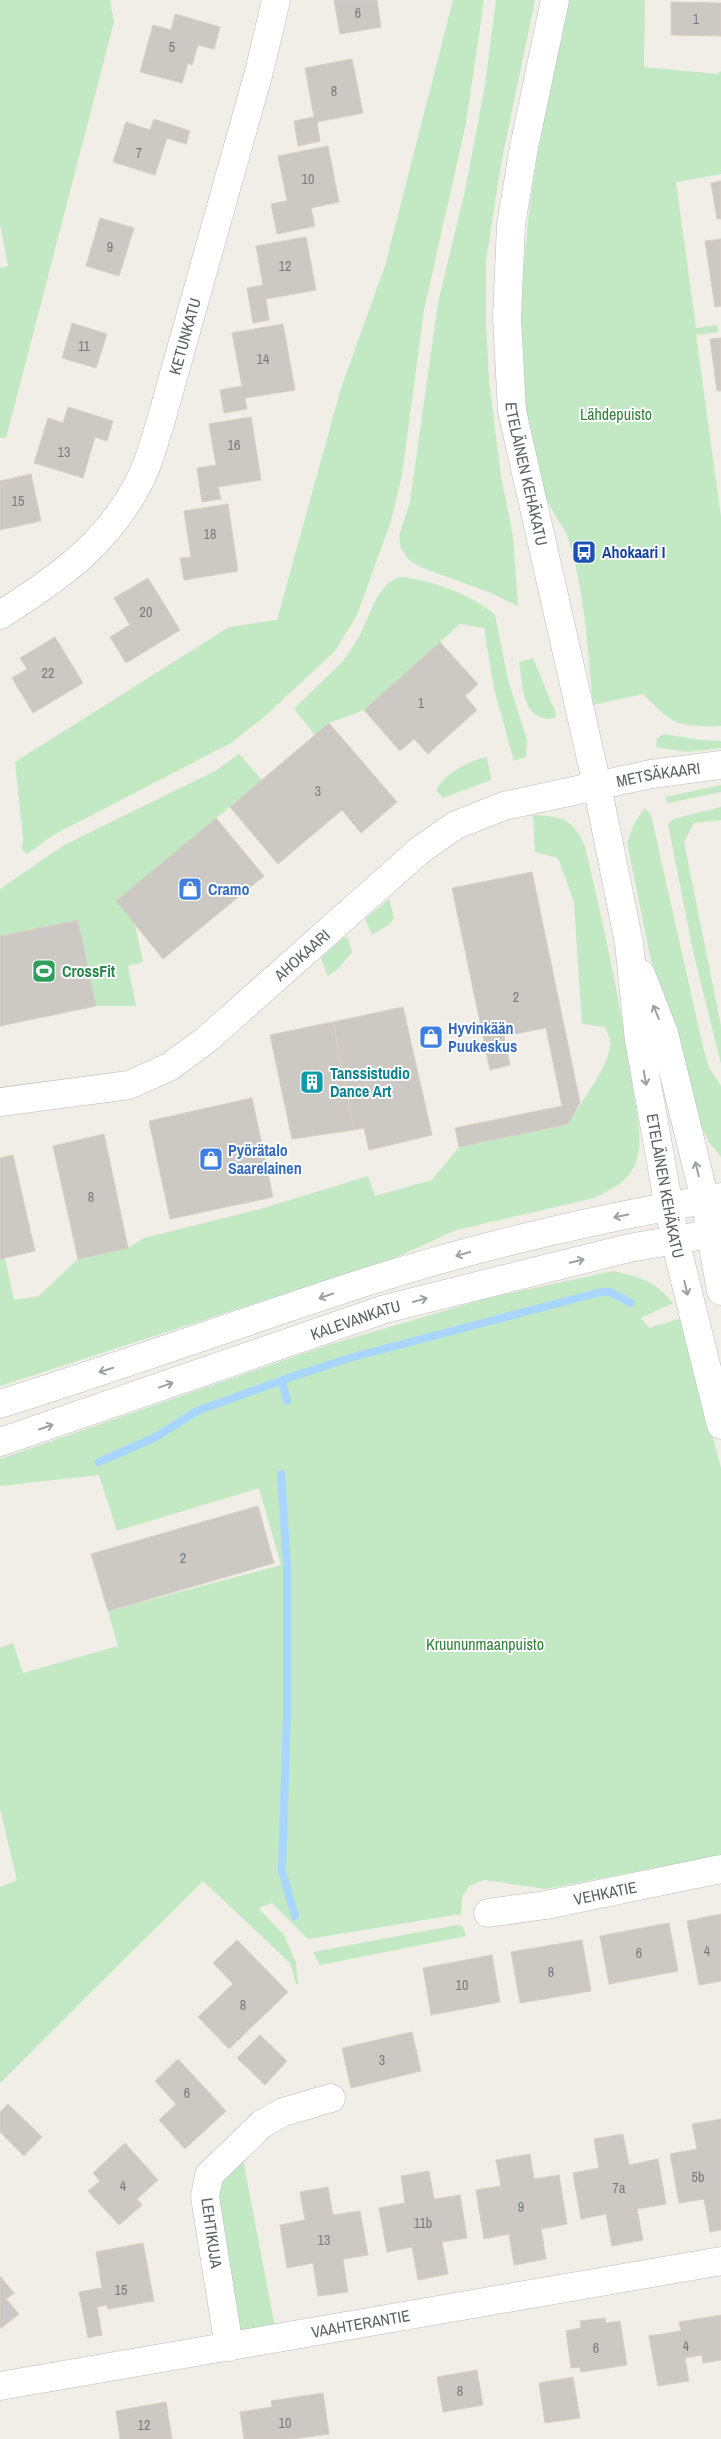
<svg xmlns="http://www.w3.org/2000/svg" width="721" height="2439" font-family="'Archivo Narrow',sans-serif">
<rect width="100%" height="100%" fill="#f0eee6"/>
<!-- green -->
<path fill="#c3e8c4" d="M0,0H110L114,22L6,438H0V268L8,266L0,224Z
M453,0H484L466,123L424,310L402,475L391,521L357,615L335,651L264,717L231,743L55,834L27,854L22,849L23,838L15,762L229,627L277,620L341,388L385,266Z
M496,0H535L501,164L486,261V321L489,381L501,476L513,536L518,606L486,591L425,569L409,560L401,548L399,536L410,502L438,303L465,191L485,85Z
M569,0H645L644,67L717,74L721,71V174L676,182L696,328L717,325L718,332L696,335L721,517V726C676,727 674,725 643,694L593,705C588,650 585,594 569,541C566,529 556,519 551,508C538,483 532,453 527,425C521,395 521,362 521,331C522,216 544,112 569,0Z
M398,577C426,578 474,595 495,615L508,680L527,740L526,757L514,761L494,689L484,628L460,624L364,710L329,723L315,735L294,709L343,661L359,637L377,597L387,584Z
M533,658L556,714L555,718C522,724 523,686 519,662Z
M663,734L701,740L721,741V748L687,752L656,747L657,739Z
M239,754L262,780L116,901L135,925L143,962L128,966L136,1006H96L78,920L0,936V889L64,845L215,771Z
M487,757L491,780L443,798L436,790C444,774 470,760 487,757Z
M721,785V792L668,803L665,797Z
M721,807V820L694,823L684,842L721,1026V1064L693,951L668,824L673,819Z
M645,808L651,815L703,1047L709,1068L721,1086V1157L709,1142L698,1121L681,1056L650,956L627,842L636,820Z
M533,815C562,816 573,819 585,846C604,927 622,1008 633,1090C636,1110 644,1143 636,1162C629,1181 611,1190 594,1198L456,1230L392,1259L0,1386V1259L5,1258L14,1300L39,1296L78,1259L128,1248L144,1238L264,1208L368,1176L375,1196L432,1180L459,1147L568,1124C580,1102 608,1070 610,1045C611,1040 607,1032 605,1027L582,1024L574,902L558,858L535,852Z
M389,899L394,918L390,924L372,935L365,919Z
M344,937L348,938L352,952L340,967L328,976L321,958Z
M613,1271C642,1278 652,1279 673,1303L641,1318L649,1328L679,1319L683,1323L721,1468V1855L545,1889L485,1880L469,1886L462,1897L461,1914L308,1939L272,1903L258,1908L284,1935L296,1963L298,1984H296L290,1963L203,1881L0,2083V1887L17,1880L0,1809V1648L13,1643L23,1673L118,1646L108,1611L281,1565L259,1488L117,1531L99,1475L0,1486V1459L325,1346L488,1298Z
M457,1925L463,1927L466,1936L320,1965L313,1952Z
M242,2154L275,2327L240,2333C235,2304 212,2205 221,2181C224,2172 236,2162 242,2154Z"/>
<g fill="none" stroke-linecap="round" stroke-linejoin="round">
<!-- stream -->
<path stroke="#a8d6ff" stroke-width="8" d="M282,1381L287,1401
M99,1462L154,1438L197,1411L294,1376L353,1357L601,1292H610L631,1303
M281,1474L287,1565V1713L282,1871L295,1916"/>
</g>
<!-- building -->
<path fill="#ccc8c3" stroke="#d5d1c4" d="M334,0H377L381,27L340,34Z
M671,2L721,3V36L671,35Z
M175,14L220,27L214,49L198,45L192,65L188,63L182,83L140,72L153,25L171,30Z
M352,59L363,113L317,122L320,141L298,146L294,121L314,117L305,68Z
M154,119L190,131L186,144L167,138L155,175L113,162L126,122L150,130Z
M328,146L339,202L311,208L315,226L277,234L271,204L287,201L278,156Z
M721,181V219H717L711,183Z
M100,218L134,228L119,276L86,266Z
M306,237L316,290L266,299L269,320L253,323L247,288L263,285L256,246Z
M721,239V306L715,307L705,241Z
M72,323L107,334L96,368L62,358Z
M283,324L295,390L245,398L247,409L224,413L220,390L242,386L232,333Z
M721,338V391H717L710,339Z
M68,407L113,421L107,441L95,437L83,478L34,463L48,418L63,423Z
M251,417L261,480L218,487L221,499L202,502L197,468L216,465L209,424Z
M31,474L41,521L0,530V481Z
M228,504L238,571L184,580L180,558L191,557L184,511Z
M148,578L180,630L126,663L110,637L130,625L114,598Z
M55,637L83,683L33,713L12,678L27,669L20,658Z
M440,642L478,684L465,696L477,710L428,754L414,739L400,751L364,710Z
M329,723L397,802L361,833L342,810L278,864L230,807Z
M216,818L264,876L163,959L116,901Z
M532,872L580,1102L568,1124L459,1147L455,1128L562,1106L546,1028L504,1036L510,1065L490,1070L452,888Z
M78,920L96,1006L0,1026V936Z
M403,1007L432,1135L369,1150L364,1128L354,1130L333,1022Z
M333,1022L354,1130L292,1139L270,1035Z
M252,1098L273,1197L170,1219L149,1121Z
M104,1134L128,1248L78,1259L53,1146Z
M13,1155L35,1251L0,1259V1158Z
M258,1506L274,1563L108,1611L91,1554Z
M721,1914V1981L699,1985L687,1921Z
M669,1923L678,1971L609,1984L600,1936Z
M237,1940L288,1992L229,2049L198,2017L233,1984L213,1963Z
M582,1940L591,1991L520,2003L511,1952Z
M492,1955L500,2002L431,2015L423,1968Z
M412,2032L421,2071L351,2088L342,2048Z
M260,2035L287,2061L265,2085L237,2058Z
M178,2059L226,2111L185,2149L159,2120L176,2104L155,2081Z
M8,2104L42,2137L24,2156L0,2132V2112Z
M721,2119V2230L710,2232L704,2199L679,2203L670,2154L697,2149L692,2124Z
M623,2134L629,2165L658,2159L666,2204L637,2209L643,2240L612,2246L606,2214L581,2219L573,2173L599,2168L594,2139Z
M125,2143L158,2180L137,2199L142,2205L119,2225L88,2191L100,2181L93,2173Z
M530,2154L534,2179L559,2175L567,2224L541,2229L546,2259L514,2265L509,2234L484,2239L476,2190L501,2186L496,2160Z
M429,2171L434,2199L460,2195L467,2238L442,2242L448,2274L418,2280L412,2247L387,2252L379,2208L405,2203L401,2176Z
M328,2187L333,2215L360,2211L368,2255L343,2259L348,2292L318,2296L313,2263L287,2268L280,2225L305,2220L300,2192Z
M143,2243L154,2301L108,2309L107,2305L97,2307L102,2335L88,2338L79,2292L102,2288L96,2252Z
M0,2276L14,2293L6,2299L19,2314L0,2329Z
M721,2315V2360L703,2363L702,2355L685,2358L689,2381L658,2386L649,2336L681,2331L679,2322Z
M605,2318L606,2323L620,2321L627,2365L581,2372L580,2367L571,2368L566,2331L581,2328L580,2321Z
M477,2370L483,2405L443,2412L437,2377Z
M573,2377L580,2418L545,2423L539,2383Z
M323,2393L329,2434L293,2439H244L240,2412L272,2407L271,2401Z
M166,2402L172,2439H120L116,2411Z"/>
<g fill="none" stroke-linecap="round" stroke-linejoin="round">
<!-- street casing -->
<g stroke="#b9bbc0" stroke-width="29">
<g id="street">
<path id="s1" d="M0,615C60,577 109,543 141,478C150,461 154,441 160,424L260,68L276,0"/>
<path id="s2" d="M0,1102L129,1085L169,1067L206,1040L420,850L456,825L504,806L651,774L721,765"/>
<path id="s3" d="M488,1913L546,1905L721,1869"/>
<path d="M229,2347L205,2197L209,2175L262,2124L283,2112L331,2098"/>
<path id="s4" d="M0,2386L721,2261"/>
</g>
</g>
<!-- secondary casing -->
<g stroke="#babcc2" stroke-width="29">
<g id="secondary">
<path id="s5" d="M555,0L524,147L511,225L507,318L512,411L597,785L629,943L639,1040L675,1240L721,1425"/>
<path d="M641,974L664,1033L705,1200L721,1291"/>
<path d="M0,1404C125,1365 248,1320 372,1280C486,1244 604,1217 721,1197"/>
<path id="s6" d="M0,1442L385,1309L629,1248L721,1232"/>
</g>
</g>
<!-- street -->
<use href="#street" stroke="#fff" stroke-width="28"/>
<!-- secondary -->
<use href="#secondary" stroke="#fff" stroke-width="28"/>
</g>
<!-- one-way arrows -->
<defs><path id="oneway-shaft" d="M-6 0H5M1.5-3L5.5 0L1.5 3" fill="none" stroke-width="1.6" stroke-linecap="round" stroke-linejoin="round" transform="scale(1.25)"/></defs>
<g stroke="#9ea0a4">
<use href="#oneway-shaft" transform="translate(656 1012) rotate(-112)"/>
<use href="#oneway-shaft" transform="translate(645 1078) rotate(80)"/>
<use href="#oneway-shaft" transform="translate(697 1169) rotate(-104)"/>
<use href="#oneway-shaft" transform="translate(621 1216) rotate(168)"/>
<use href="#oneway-shaft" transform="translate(463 1254) rotate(165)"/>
<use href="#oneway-shaft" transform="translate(577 1261) rotate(-14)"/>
<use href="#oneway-shaft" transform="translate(686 1288) rotate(77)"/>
<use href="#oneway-shaft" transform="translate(326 1296) rotate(161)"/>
<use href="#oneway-shaft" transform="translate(420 1300) rotate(-15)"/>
<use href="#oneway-shaft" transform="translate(106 1370) rotate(162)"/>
<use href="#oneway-shaft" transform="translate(166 1385) rotate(-20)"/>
<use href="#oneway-shaft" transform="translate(46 1427) rotate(-19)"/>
</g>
<!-- icons -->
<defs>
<g id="bus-square" transform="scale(1.25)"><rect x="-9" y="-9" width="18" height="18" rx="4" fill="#1a4fb4" stroke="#fff"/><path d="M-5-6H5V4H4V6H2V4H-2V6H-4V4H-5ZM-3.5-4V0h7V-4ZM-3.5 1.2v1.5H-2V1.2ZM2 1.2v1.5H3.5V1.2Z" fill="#fff"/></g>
<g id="shop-square" transform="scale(1.25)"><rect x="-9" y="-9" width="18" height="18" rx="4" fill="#3f7fe0" stroke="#fff"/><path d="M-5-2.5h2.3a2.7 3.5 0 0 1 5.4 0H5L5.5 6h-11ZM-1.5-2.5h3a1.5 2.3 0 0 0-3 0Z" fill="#fff"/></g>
<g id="stadium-square" transform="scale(1.25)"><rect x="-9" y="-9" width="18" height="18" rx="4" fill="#2e9e5b" stroke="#fff"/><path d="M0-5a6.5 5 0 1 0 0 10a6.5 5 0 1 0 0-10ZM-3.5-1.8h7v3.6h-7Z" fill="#fff"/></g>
<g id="building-square" transform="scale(1.25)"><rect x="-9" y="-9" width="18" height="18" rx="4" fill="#0f9aa8" stroke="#fff"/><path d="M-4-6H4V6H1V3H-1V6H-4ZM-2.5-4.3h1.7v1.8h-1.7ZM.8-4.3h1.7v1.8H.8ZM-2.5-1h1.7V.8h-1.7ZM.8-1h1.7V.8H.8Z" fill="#fff"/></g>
</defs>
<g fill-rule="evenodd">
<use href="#bus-square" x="584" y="552"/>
<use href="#shop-square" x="190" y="889"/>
<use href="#stadium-square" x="44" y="971"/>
<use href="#shop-square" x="431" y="1037"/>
<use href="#building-square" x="312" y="1082"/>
<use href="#shop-square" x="211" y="1159"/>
</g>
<g text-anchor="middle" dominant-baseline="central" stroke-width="4" stroke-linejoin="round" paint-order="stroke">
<!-- number labels -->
<g font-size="14" fill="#7a7b7e">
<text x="358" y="13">6</text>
<text x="696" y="19">1</text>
<text x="172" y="47">5</text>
<text x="334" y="91">8</text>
<text x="139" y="153">7</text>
<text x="308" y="179">10</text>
<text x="110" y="247">9</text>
<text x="285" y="266">12</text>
<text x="84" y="346">11</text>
<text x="263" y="359">14</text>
<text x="234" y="445">16</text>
<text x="64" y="452">13</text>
<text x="18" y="501">15</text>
<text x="210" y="534">18</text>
<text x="146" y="612">20</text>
<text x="48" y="673">22</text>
<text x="421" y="703">1</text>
<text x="318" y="791">3</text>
<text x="516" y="997">2</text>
<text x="91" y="1197">8</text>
<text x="183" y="1558">2</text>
<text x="707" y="1951">4</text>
<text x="639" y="1953">6</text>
<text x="551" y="1972">8</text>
<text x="462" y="1985">10</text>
<text x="243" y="2005">8</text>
<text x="382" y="2060">3</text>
<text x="187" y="2093">6</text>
<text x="698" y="2177">5b</text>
<text x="123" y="2186">4</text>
<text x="619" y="2188">7a</text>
<text x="521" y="2207">9</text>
<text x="423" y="2223">11b</text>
<text x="324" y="2240">13</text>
<text x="121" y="2290">15</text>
<text x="686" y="2346">4</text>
<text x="596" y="2348">6</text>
<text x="460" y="2391">8</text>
<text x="285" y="2423">10</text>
<text x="144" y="2425">12</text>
</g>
<!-- street labels -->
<g font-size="16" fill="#5e6167" stroke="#fff">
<text stroke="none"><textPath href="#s1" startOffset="348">KETUNKATU</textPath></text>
<text stroke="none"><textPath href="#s5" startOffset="480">ETELÄINEN KEHÄKATU</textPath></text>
<text stroke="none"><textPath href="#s2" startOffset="759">METSÄKAARI</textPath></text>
<text stroke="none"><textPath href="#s2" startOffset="348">AHOKAARI</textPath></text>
<text stroke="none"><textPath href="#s5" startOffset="1206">ETELÄINEN KEHÄKATU</textPath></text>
<text stroke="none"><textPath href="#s6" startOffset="376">KALEVANKATU</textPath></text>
<text stroke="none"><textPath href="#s3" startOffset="119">VEHKATIE</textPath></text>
<text transform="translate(212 2233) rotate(82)">LEHTIKUJA</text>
<text stroke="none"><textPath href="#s4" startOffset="366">VAAHTERANTIE</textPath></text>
</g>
<!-- park labels -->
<g font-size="16" fill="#33813a" stroke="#fff">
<text x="616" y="414">Lähdepuisto</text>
<text x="485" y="1644">Kruununmaanpuisto</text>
</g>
<!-- transit labels -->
<g font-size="16" font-weight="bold" fill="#164399" stroke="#fff" text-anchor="start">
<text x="602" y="552">Ahokaari I</text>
</g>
<!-- shop labels -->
<g font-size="16" font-weight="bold" fill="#366cbe" stroke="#fff" text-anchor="start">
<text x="208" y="889">Cramo</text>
<text x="448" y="1028">Hyvinkään<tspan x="448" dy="18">Puukeskus</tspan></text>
<text x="228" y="1150">Pyörätalo<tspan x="228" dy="18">Saarelainen</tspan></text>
</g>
<!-- leisure labels -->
<g font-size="16" font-weight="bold" fill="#27864d" stroke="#fff" text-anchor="start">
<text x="62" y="971">CrossFit</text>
</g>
<!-- culture labels -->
<g font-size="16" font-weight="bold" fill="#0d838f" stroke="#fff" text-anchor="start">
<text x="330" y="1073">Tanssistudio<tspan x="330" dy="18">Dance Art</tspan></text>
</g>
</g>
</svg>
